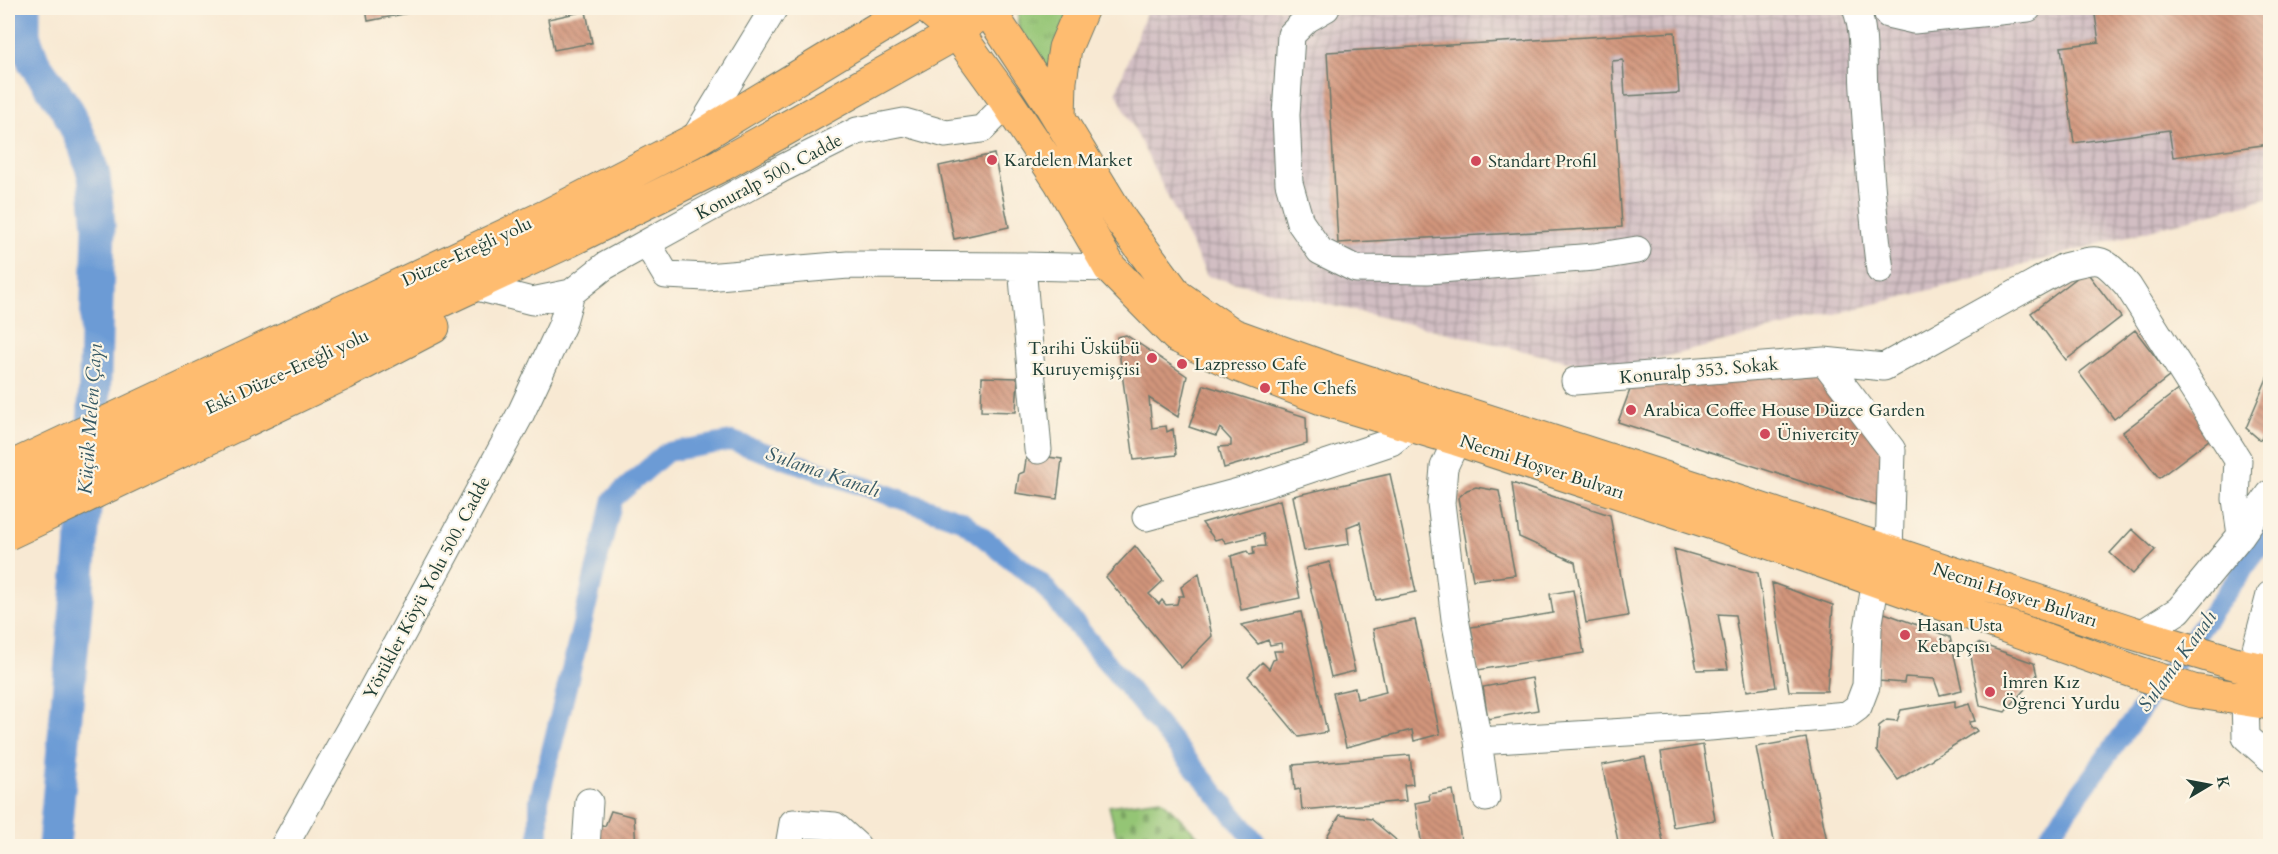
<svg xmlns="http://www.w3.org/2000/svg" width="2278" height="854" font-family="Cardo,serif">
<defs>
<pattern id="industrial-grid" width="8" height="8" patternUnits="userSpaceOnUse" patternTransform="scale(1.5)"><rect width="8" height="8" fill="#d2bec3"/><path d="M0 4h8M4 0v8" fill="none" stroke="#aa9c9f"/></pattern>
<pattern id="grass-tufts" width="24" height="20" patternUnits="userSpaceOnUse" patternTransform="scale(1.5)"><rect width="24" height="20" fill="#94c575"/><path d="M3 7l-1-3M5 7V3M7 7l1-3M15 17l-1-3M17 17v-4M19 17l1-3" fill="none" stroke="#78a161"/></pattern>
<pattern id="cemetery-stones" width="16" height="16" patternUnits="userSpaceOnUse" patternTransform="scale(1.5)"><rect width="16" height="16" fill="#94c575"/><path d="M2 7V4a2 2 0 0 1 4 0v3zM10 15v-3a2 2 0 0 1 4 0v3z" fill="#78a161"/></pattern>
<pattern id="building-back-hatch" width="6" height="6" patternUnits="userSpaceOnUse" patternTransform="scale(1.5)"><rect width="6" height="6" fill="#d2957c"/><path d="M-1 5l2 2M0 0l6 6M5-1l2 2" fill="none" stroke="#aa7b66"/></pattern>
</defs>
<rect width="100%" height="100%" fill="#fcf5e5"/>
<filter id="ink" filterUnits="userSpaceOnUse"><feTurbulence type="fractalNoise" baseFrequency=".0167" numOctaves="2"/><feDisplacementMap in="SourceGraphic" scale="12" xChannelSelector="R" yChannelSelector="G"/><feConvolveMatrix kernelMatrix="1 2 1 2 8 2 1 2 1" color-interpolation-filters="sRGB"/></filter>
<filter id="wash" filterUnits="userSpaceOnUse"><feTurbulence type="fractalNoise" baseFrequency=".008" numOctaves="4" result="noise"/><feDisplacementMap in="SourceGraphic" scale="24" xChannelSelector="R" yChannelSelector="G"/><feGaussianBlur stdDeviation="1.35" result="paint"/><feColorMatrix in="noise" values="0 0 0 0 0 0 0 0 0 0 0 0 0 0 0 0 0 1.4 0 .05"/><feComposite in="paint" operator="in"/></filter>
<g filter="url(#wash)">
<rect width="100%" height="100%" fill="#f8e9d3"/>
<!-- industrial -->
<path fill="url(#industrial-grid)" d="M1148,8H2270V197L1962,282L1609,371L1207,276L1116,92Z"/>
<!-- grass -->
<path fill="url(#grass-tufts)" stroke="#5a8154" stroke-width="1.5" d="M1021,8H1077L1053,79C1039,60 1008,32 1021,8Z"/>
<!-- cemetery -->
<path fill="url(#cemetery-stones)" stroke="#5a8154" stroke-width="1.5" d="M1161,799L1208,846H1119L1109,806Z"/>
<g fill="none" stroke-linecap="round" stroke-linejoin="round">
<!-- canal -->
<path stroke="#6c9bd5" stroke-width="20" d="M539,846V800L613,499L667,452L732,441L961,520L1042,584L1259,846
M2041,846L2270,533"/>
<!-- river -->
<path stroke="#6c9bd5" stroke-width="33" d="M24,8V36L34,63L68,111L86,151L94,176L99,226L94,411L54,846"/>
</g>
<g id="blocks">
<!-- building -->
<path fill="url(#building-back-hatch)" d="M366,8H408L409,13L368,21Z
M2094,8H2270V144L2173,157L2169,130L2074,143L2061,47L2099,42Z
M586,11L592,43L554,50L548,19Z
M1675,32L1679,93L1625,96L1623,60L1612,61L1622,227L1338,243L1327,52Z
M994,154L1009,227L954,239L939,166Z
M2086,271L2121,317L2066,360L2031,313Z
M2135,330L2170,376L2114,419L2079,373Z
M1126,335L1187,376L1178,417L1149,398L1152,428L1166,426L1167,432L1173,429L1176,455L1134,460L1117,337Z
M1807,363L1886,447L1880,507L1618,422L1633,382Z
M2270,371V422L2260,440L2246,428Z
M982,377L1018,378L1016,412L981,411Z
M1204,385L1306,417L1307,444L1224,468L1219,447L1231,446V440L1220,428L1216,436L1189,427Z
M2179,389L2214,436L2159,478L2123,432Z
M1027,454L1062,459L1057,499L1016,493L1019,474L1024,472Z
M1390,474L1416,592L1376,600L1360,522L1347,527L1349,544L1304,551L1293,496Z
M1512,483L1610,515L1628,616L1586,623L1575,562L1519,537Z
M1476,487L1499,491L1515,575L1473,580L1458,498L1467,490Z
M1280,500L1300,598L1241,610L1231,556L1247,551L1250,555L1254,554L1253,547L1265,546L1263,534L1226,543L1222,538L1215,540L1202,523Z
M2132,529L2155,550L2133,574L2110,553Z
M1135,546L1163,581L1149,594L1159,604L1162,600L1166,605L1177,604L1179,596H1184L1181,587L1199,573L1212,636L1181,668L1106,577Z
M1674,549L1758,573L1776,687L1747,691L1735,615L1718,614L1728,669L1697,670Z
M1330,562L1355,671L1331,677L1306,568Z
M1772,583L1833,605L1827,691H1789Z
M1573,590L1584,653L1478,670L1471,627L1553,613L1550,594Z
M1879,611L1950,637L1962,690L1940,695L1934,679L1905,677L1904,683L1879,681Z
M1301,612L1327,732L1299,737L1248,676L1262,662L1269,669L1273,660L1276,659L1274,651H1283L1281,643L1270,645L1268,640L1258,644L1241,625Z
M1415,620L1440,734L1414,741L1412,730L1346,747L1333,693L1355,688L1357,699L1386,692L1373,629Z
M1978,643L2034,663L2037,675L2005,712L1980,706L1970,651Z
M1532,678L1538,710L1488,719L1483,687Z
M1955,701V708L1969,704L1975,721L1969,722L1970,728H1975L1977,731L1898,780L1877,751L1879,726L1887,720L1897,721L1901,710Z
M1806,738L1828,846H1775L1756,747Z
M1703,745L1715,820L1673,827L1661,752Z
M1410,755L1413,784L1404,785L1406,801L1302,810L1300,789L1295,790L1293,765Z
M1645,757L1664,846H1619L1602,765Z
M1453,790L1462,846H1422L1415,803L1430,800L1429,794Z
M611,811L634,817L636,846H598L597,823L605,826Z
M1340,815L1371,819L1395,839L1399,846H1332L1327,836Z"/>
</g>
</g>
<g filter="url(#ink)">
<use href="#blocks" fill-opacity="0" stroke="#6b796c" stroke-width="1.5"/>
<g fill="none" stroke-linecap="round" stroke-linejoin="round">
<!-- minor casing -->
<g stroke="#6b796c" stroke-width="29">
<path id="minor" d="M1326,8L1307,19L1291,35L1286,115L1289,183L1300,222L1320,251L1356,269L1428,270L1594,257L1637,250
M1856,8C1866,33 1862,63 1864,90C1868,151 1872,210 1880,270
M1888,14L1914,20L2028,8
M693,141L774,8
M647,243L666,275L706,277L848,265L1022,266L1038,450
M1022,266L1110,268
M473,286L532,301L571,293
M1824,361L1892,450L1889,553
M1575,381L1824,361L1884,367L2064,267C2102,257 2101,256 2128,286L2238,460L2236,499L2241,535
M1457,439L1444,467L1441,503L1455,619L1478,741L1486,798
M1146,517L1253,488L1391,442L1413,425
M2133,633L2146,631L2179,610L2241,535L2270,494
M2251,668L2270,595
M2245,699L2246,737L2270,758
M1478,741L1710,727L1847,715L1858,707L1866,686L1868,628L1876,580
M284,846L369,695L520,415L562,325L571,293L605,266L781,169L857,131L904,122L946,134L982,129L1008,103
M586,846L589,802
M789,846L793,823L835,826L857,846"/>
</g>
<!-- major casing -->
<g stroke="#6b796c" stroke-width="35">
<path id="major" d="M928,8L956,31L1008,103L1060,181L1110,268L1177,336L1240,366L1324,399L1457,439L1731,529L2136,672L2193,691L2270,703
M987,8L1048,100L1122,222L1177,296L1233,335L1333,371L1726,498L2133,633L2244,666L2270,671
M1059,118L1060,81L1065,48L1082,8"/>
</g>
<!-- highway casing -->
<g stroke="#6b796c" stroke-width="35">
<path id="highway" d="M8,469L547,216L693,141L912,8
M8,505L232,398L568,241L721,165L942,41L988,8
M8,533L345,373L433,327"/>
</g>
<!-- minor -->
<use href="#minor" stroke="#fff" stroke-width="27"/>
<!-- major -->
<use href="#major" stroke="#febc70" stroke-width="33"/>
<!-- highway -->
<use href="#highway" stroke="#febc70" stroke-width="33"/>
</g>
</g>
<!-- markers -->
<g fill="#d1495b" stroke="#fcf5e5" stroke-width="2">
<circle cx="992" cy="160" r="6"/>
<circle cx="1476" cy="161" r="6"/>
<circle cx="1152" cy="358" r="6"/>
<circle cx="1182" cy="364" r="6"/>
<circle cx="1265" cy="388" r="6"/>
<circle cx="1631" cy="410" r="6"/>
<circle cx="1765" cy="434" r="6"/>
<circle cx="1905" cy="635" r="6"/>
<circle cx="1990" cy="692" r="6"/>
</g>
<g text-anchor="middle" dominant-baseline="central" stroke-width="4.5" stroke-linejoin="round" paint-order="stroke">
<!-- poi labels -->
<g font-size="18" fill="#1f3d34" stroke="#fcf5e5" text-anchor="start">
<text x="1004" y="160">Kardelen Market</text>
<text x="1488" y="161">Standart Profil</text>
<text x="1140" y="348" text-anchor="end">Tarihi Üskübü<tspan x="1140" dy="21">Kuruyemişçisi</tspan></text>
<text x="1194" y="364">Lazpresso Cafe</text>
<text x="1277" y="388">The Chefs</text>
<text x="1643" y="410">Arabica Coffee House Düzce Garden</text>
<text x="1777" y="434">Ünivercity</text>
<text x="1917" y="625">Hasan Usta<tspan x="1917" dy="21">Kebapçısı</tspan></text>
<text x="2002" y="682">İmren Kız<tspan x="2002" dy="21">Öğrenci Yurdu</tspan></text>
</g>
<!-- street labels -->
<g font-size="18" fill="#1f3d34" stroke="#fcf5e5">
<text transform="translate(769 177) rotate(-28)">Konuralp 500. Cadde</text>
<text transform="translate(467 252) rotate(-25)">Düzce-Ereğli yolu</text>
<text transform="translate(1699 371) rotate(-5)">Konuralp 353. Sokak</text>
<text transform="translate(287 372) rotate(-25)">Eski Düzce-Ereğli yolu</text>
<text transform="translate(1542 467) rotate(18)">Necmi Hoşver Bulvarı</text>
<text transform="translate(427 588) rotate(-62)">Yörükler Köyü Yolu 500. Cadde</text>
<text transform="translate(2015 595) rotate(18)">Necmi Hoşver Bulvarı</text>
</g>
<!-- water labels -->
<g font-size="20" font-style="italic" fill="#365964" stroke="#fcf5e5">
<text transform="translate(90 419) rotate(-86)">Küçük Melen Çayı</text>
<text transform="translate(823 472) rotate(19)">Sulama Kanalı</text>
<text transform="translate(2177 661) rotate(-54)">Sulama Kanalı</text>
</g>
</g>
<!-- margin -->
<rect width="2278" height="854" fill="none" stroke="#fcf5e5" stroke-width="30"/>
<!-- north arrow -->
<g transform="translate(2209 785) rotate(80)" stroke="#fcf5e5" stroke-width="4.5" paint-order="stroke">
<path d="M0-4.5L10 22L0 15L-10 22Z" fill="#1f3d34"/>
<text y="-9" font-size="16" font-weight="bold" text-anchor="middle" fill="#1f3d34">K</text>
</g>
</svg>
